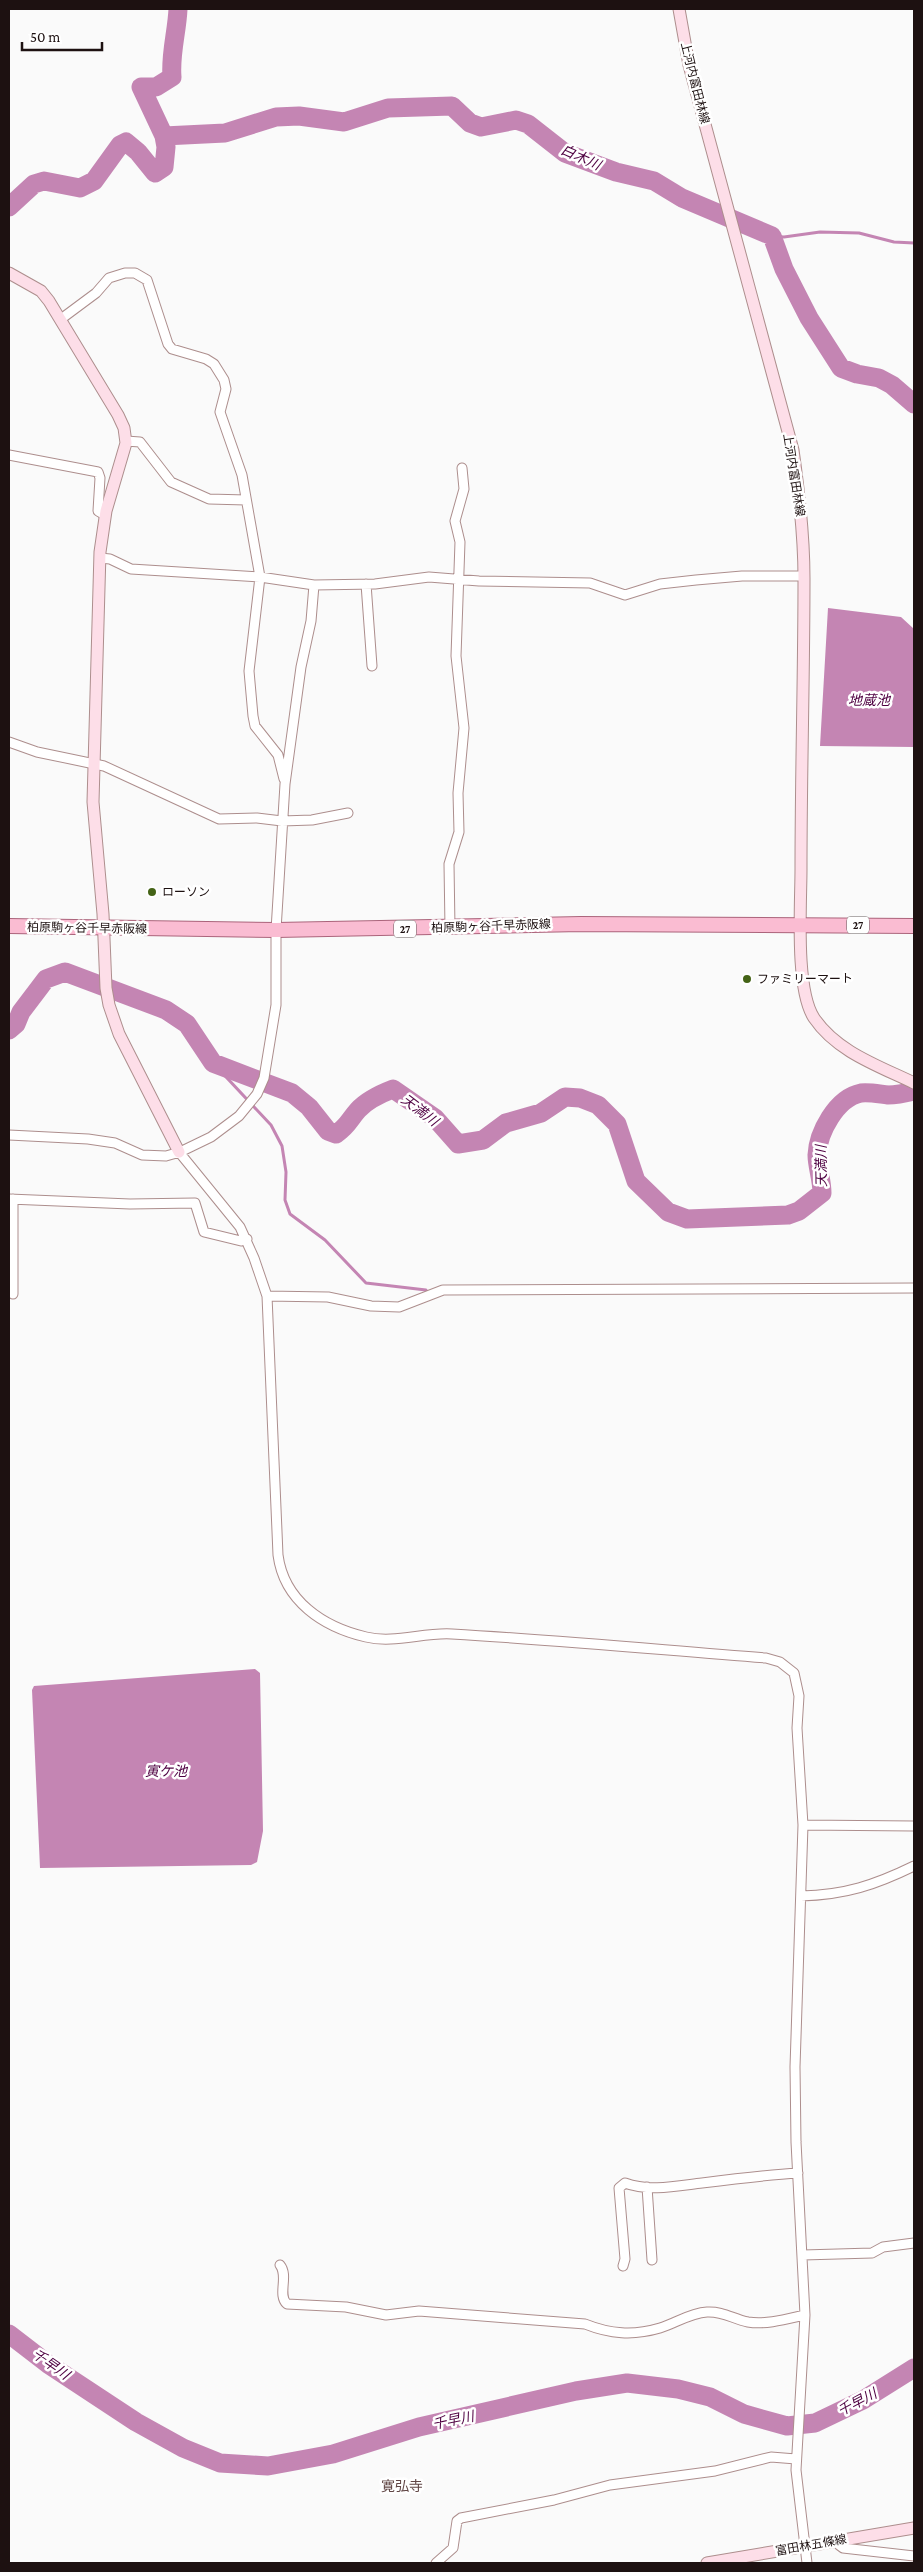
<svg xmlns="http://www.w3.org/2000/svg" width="923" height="2572" font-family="'Crimson Pro','Noto Sans JP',serif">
<rect width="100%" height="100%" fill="#fafafa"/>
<!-- water -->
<path fill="#c485b3" d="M828,608L901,617L914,629V747L820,746Z
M255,1669L260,1673L263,1831L257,1862L251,1865L40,1868L32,1690L34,1686Z"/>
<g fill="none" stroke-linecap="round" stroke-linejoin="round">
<!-- stream -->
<path stroke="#c485b3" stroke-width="3" d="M772,236L784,237L820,232L859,233L894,242L914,243
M213,1063L271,1125L282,1146L286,1172L285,1200L290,1214L325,1240L366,1283L426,1290"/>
<!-- river -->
<path stroke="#c485b3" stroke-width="19" d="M164,136L225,133L276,117L299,116L344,122L388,108L452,106L470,123L481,127L516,120L528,124L565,153L616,172L654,181L682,198L772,236L784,269L809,318L841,368L857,374L879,378L892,385L914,404
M9,207L34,184L44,181L80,188L94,181L120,145L126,142L138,152L155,173L164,167L166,147L164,136L141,87H156L172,77C170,54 177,32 178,9
M9,1030L16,1024L21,1012L46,979L65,972L166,1010L187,1024L213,1063L292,1093L309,1107L328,1131L336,1134C348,1126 349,1120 358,1110C367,1100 380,1094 393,1089L435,1118L458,1144L483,1140L506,1123L541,1113L565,1097L580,1098L598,1105L617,1124L636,1181L668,1212L687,1219L788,1215L799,1211L822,1193C822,1180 817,1166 817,1155C818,1133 836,1098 861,1093C869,1092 879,1094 888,1095C896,1095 906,1093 914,1091
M9,2334L48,2364L136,2422L183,2448L220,2463L268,2466L333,2454L419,2427L576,2391L627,2383L678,2389L710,2397L744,2414L787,2426L815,2423L863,2400L914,2368"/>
<!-- street casing -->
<g stroke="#ad8e8d" stroke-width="11">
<path id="street" d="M61,319L96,293L109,278L125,273H135L147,280L168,344L172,349L206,359L214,364L224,380L226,389L220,412L242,475L260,577L249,671L253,716L255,726L278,755L284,779
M126,441L140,442L171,482L209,499L246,500
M9,455L98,472L100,478L98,511L105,515
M100,558L110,559L131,569L260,577L314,585L375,584L429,577L479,581L590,583L625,595L660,584L696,580L742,576H804
M366,584L372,666
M9,742L37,752L104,766L219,819L257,818L282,821L312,820L348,813
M450,928L449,864L459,832L458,793L464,728L456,656L460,542L455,521L464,489L462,468
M9,1135L88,1139L115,1143L142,1155L166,1156L180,1152L211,1137L239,1116L257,1094L264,1078L276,1005V930L285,784L301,667L311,621L314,585
M179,1152L240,1227L254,1258L267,1296L278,1555C284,1601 323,1627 366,1637C394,1644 424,1632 452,1634C557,1640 662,1650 766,1658L780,1662L794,1673L799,1696L797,1728L803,1825L795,2067L796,2142L805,2315L796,2470L807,2563
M9,1199L130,1204L195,1203L204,1232L241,1241L247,1239
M13,1294V1199
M267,1296L328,1297L371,1306L399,1307L443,1290L914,1288
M803,1825L914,1826
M801,1896C845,1895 875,1885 914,1866
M647,2187L652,2260
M803,2255L872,2253L883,2247L914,2243
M280,2265C289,2276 277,2295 287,2304L346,2307L386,2315L419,2311L585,2324C610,2334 633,2336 660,2328C676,2323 690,2313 707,2312C723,2311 733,2319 748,2322C766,2325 787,2319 805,2315
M623,2266L625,2259L619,2188L625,2183C649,2192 677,2186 702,2183C734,2179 766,2175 798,2173
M838,2540L839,2545L843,2548L914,2556
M436,2563L453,2548L457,2521L461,2518L554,2500L610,2485L715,2471L771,2457L796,2459"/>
</g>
<!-- secondary casing -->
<g stroke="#ad8e8d" stroke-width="13">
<path id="secondary" d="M679,9L689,65L793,450C799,492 804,535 804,578C804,675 801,772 801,869C801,905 795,989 814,1018C837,1052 879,1066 914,1083
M9,273L41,291L49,301L118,415L124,428L126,443L106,511L100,552L93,802L103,914L106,988L109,1005L119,1034L179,1152
M707,2563L914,2528"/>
</g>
<!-- primary casing -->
<g stroke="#ab647b" stroke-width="16">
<path id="primary" d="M9,926L276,930L581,924L914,926"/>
</g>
<!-- street -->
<use href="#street" stroke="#fff" stroke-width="9"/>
<!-- secondary -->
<use href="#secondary" stroke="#fddee8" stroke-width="11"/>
<!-- primary -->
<use href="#primary" stroke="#fabcd2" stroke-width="14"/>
</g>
<!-- markers -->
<g fill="#446316" stroke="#fff" stroke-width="2">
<circle cx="152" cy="892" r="5"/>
<circle cx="747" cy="979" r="5"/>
</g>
<g text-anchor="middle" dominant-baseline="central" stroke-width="5" stroke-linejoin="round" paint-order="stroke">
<!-- shield labels -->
<g fill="#fff" stroke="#615858" stroke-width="1">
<rect x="847" y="916.5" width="22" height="17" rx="4"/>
<rect x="394" y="920.5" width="22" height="17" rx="4"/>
</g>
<g font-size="11" font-weight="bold" fill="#1d1111">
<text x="858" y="925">27</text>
<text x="405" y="929">27</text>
</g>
<!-- street labels -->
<g font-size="12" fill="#1d1111" stroke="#fff">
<text transform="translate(695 83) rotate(76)">上河内富田林線</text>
<text transform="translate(794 475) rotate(81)">上河内富田林線</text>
<text transform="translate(491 926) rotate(-2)">柏原駒ヶ谷千早赤阪線</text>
<text transform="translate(87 928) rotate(1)">柏原駒ヶ谷千早赤阪線</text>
<text transform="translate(811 2545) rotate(-10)">富田林五條線</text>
</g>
<!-- poi labels -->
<g font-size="12" fill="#1d1111" stroke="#fff" text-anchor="start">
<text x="162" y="892">ローソン</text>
<text x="757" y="979">ファミリーマート</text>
</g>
<!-- water labels -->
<g font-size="14" font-style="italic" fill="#4e0041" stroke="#fff">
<text transform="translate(581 157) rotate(24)">白木川</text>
<text x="869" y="700">地蔵池</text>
<text transform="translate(420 1110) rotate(37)">天満川</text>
<text transform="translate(821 1166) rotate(-91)">天満川</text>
<text x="166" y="1771">寅ケ池</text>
<text transform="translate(51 2364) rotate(35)">千早川</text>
<text transform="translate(857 2402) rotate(-28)">千早川</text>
<text transform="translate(453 2420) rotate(-12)">千早川</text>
</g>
<!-- neighbourhood labels -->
<g font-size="14" fill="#614645" stroke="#fff">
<text x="402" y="2486">寛弘寺</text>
</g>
</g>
<!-- border -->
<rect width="923" height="2572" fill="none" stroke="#1d1111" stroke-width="20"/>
<!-- scale -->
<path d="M22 42v8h80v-8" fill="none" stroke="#1d1111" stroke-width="2.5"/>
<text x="30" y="42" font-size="15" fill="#1d1111" stroke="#ffffff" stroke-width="4" paint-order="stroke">50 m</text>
</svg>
